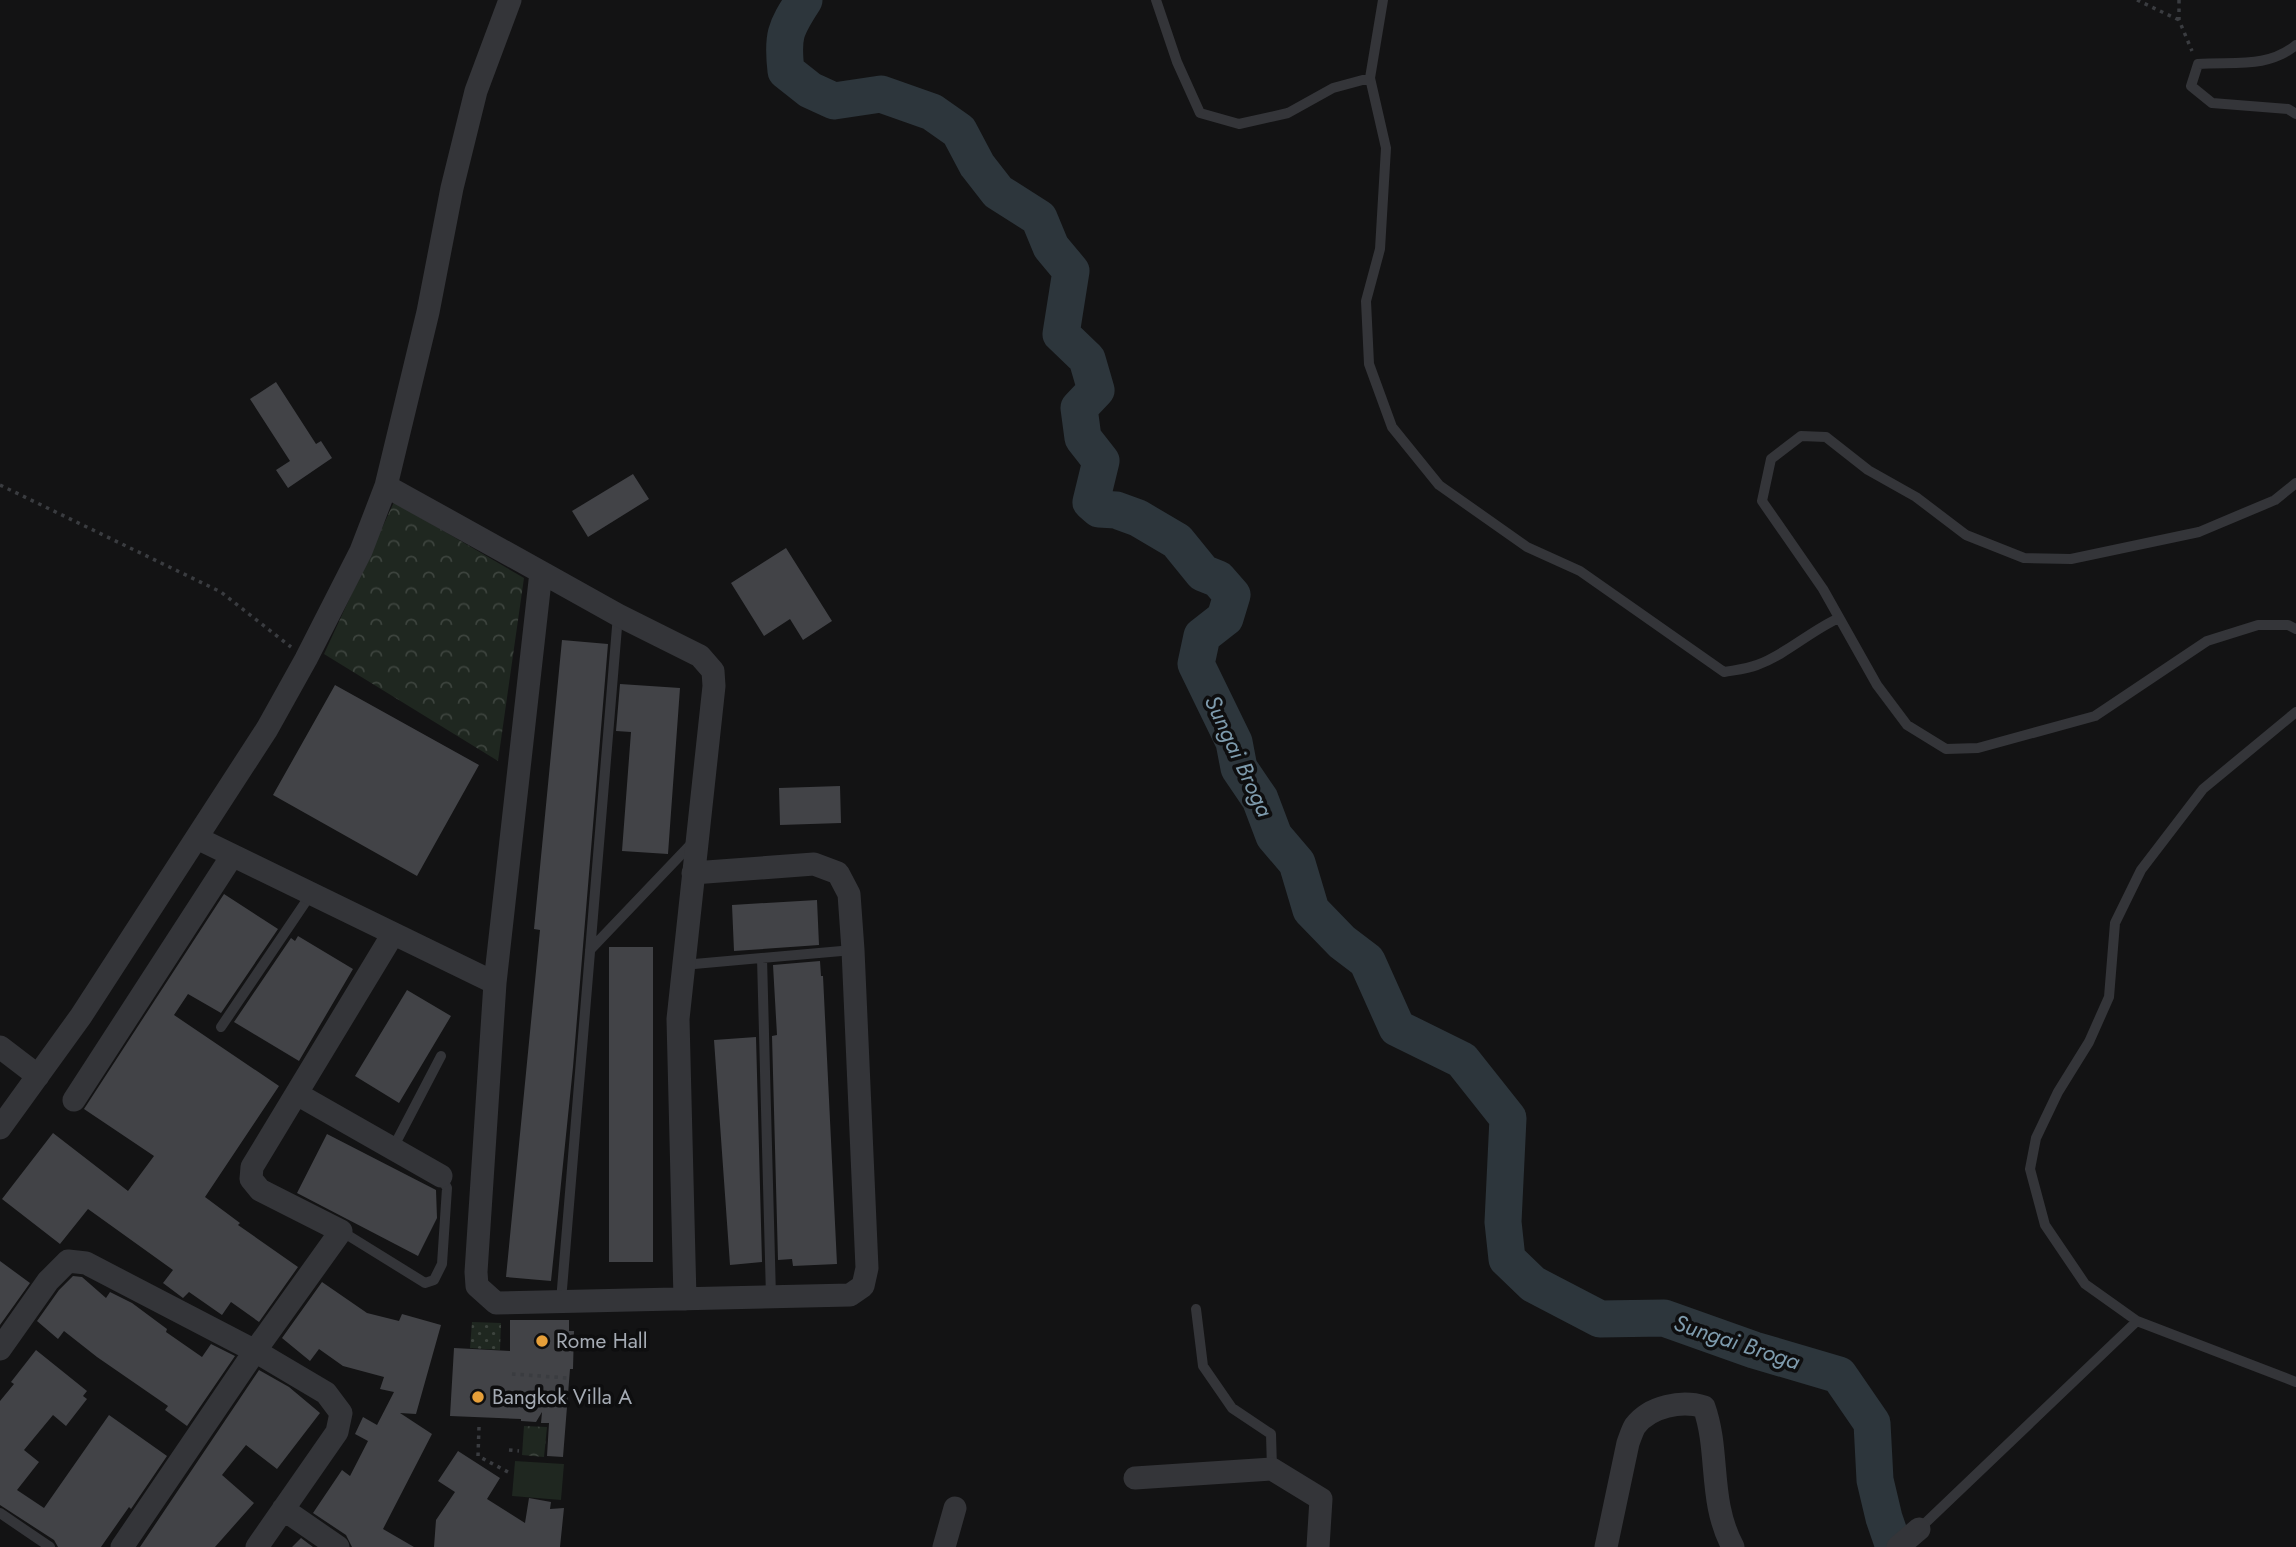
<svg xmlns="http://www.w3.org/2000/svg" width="2296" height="1547" font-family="Jost,sans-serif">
<defs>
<pattern id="grass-dots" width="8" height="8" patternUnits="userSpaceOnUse" patternTransform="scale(1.75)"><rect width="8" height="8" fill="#1f2720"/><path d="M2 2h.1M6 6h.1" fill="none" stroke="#3d443e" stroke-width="1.8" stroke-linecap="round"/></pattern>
<pattern id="park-crowns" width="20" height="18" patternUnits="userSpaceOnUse" patternTransform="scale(1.75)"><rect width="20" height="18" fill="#1f2720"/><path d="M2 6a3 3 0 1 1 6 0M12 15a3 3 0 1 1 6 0" fill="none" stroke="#3d443e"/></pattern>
</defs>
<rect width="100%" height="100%" fill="#131314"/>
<!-- grass -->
<path fill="url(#grass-dots)" d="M472,1322L501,1323L500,1350L470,1348Z"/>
<!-- park -->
<path fill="url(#park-crowns)" d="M394,502L524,578L498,761L324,654Z
M524,1426L547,1427L544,1457L522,1455Z"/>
<!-- garden -->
<path fill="#1f2720" d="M515,1461L564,1464L561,1500L512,1496Z"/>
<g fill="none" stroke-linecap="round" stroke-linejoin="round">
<!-- river -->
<path stroke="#2d363c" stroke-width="37" d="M804,0C785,29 782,36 786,71L810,90L834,101L881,94L932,112L959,131L977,165L998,192L1039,218L1051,247L1071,271L1061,334L1087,359L1096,390L1079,408L1083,438L1101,461L1091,502L1099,509L1116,510L1138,518L1177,541L1203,573L1218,579L1232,595L1225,618L1202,636L1196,664L1234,742L1239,768L1260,799L1274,836L1297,863L1311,910L1342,942L1367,961L1397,1028L1462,1060L1508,1118L1503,1222L1507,1259L1533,1284L1600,1319L1664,1318L1754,1350L1839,1375L1872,1423L1875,1480L1884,1518L1894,1547"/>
</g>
<!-- building -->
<path fill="#424347" d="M276,382L316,444L321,441L332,458L288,488L276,470L290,461L250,399Z
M633,474L649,499L588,537L572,511Z
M786,548L832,621L803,640L790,619L764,636L731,583Z
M562,640L608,644L573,1067L551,1281L506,1277L540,930L534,929Z
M620,684L680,688L668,854L622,851L631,732L616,731Z
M335,685L479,765L417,876L273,795Z
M840,786L841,823L780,825L779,788Z
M224,894L278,929L221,1013L188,994L174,1015L279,1086L205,1197L240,1223L238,1225L298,1267L259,1322L231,1302L222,1315L189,1292L183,1298L163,1283L173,1270L88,1209L60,1244L2,1199L53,1133L128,1191L154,1156L84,1109Z
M817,900L819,945L734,951L732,905Z
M298,936L353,969L299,1061L234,1022L291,938L295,941Z
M609,947H653V1262H609Z
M820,961L821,976H823L837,1264L793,1266L792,1259L778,1260L772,1036L777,1035L773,965Z
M407,990L451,1016L399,1103L355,1076Z
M756,1037L762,1262L730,1265L714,1040Z
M327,1134L436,1190L437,1218L418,1256L297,1193Z
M0,1261L30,1283L0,1325Z
M73,1276L82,1277L106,1298L110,1292L132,1303L167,1329L166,1332L202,1357L211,1344L235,1356L187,1426L165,1410L168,1406L97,1357L64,1331L58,1339L37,1321L59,1290Z
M322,1282L367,1313L399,1321L402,1314L441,1325L416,1414L400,1413L432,1434L383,1529L414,1547H352L346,1535L313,1513L342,1470L350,1476L368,1441L355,1434L363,1417L377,1425L394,1392L380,1389L384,1377L343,1366L319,1349L310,1361L282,1338Z
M510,1320H569V1331H574L573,1369H570L563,1457L547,1456L549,1423H541L542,1412L536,1422L521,1421V1419L450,1416L454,1348L510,1351Z
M36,1350L87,1391L83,1396L87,1399L66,1426L53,1415L24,1450L39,1462L17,1490L44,1508L109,1415L167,1456L131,1509L129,1507L101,1547H58L54,1540L0,1505V1401L14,1384L11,1382Z
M259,1370L289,1387L320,1413L277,1469L246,1445L222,1475L254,1503L215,1547H140Z
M458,1451L500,1478L487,1499L525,1523L529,1498L551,1502L550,1509L564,1508L560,1547H434L436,1520L455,1492L438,1481Z
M301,1538L313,1547H292Z"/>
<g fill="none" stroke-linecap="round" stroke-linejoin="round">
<!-- path -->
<path stroke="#3a3c40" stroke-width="3.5" stroke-dasharray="3.5 5" stroke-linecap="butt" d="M2137,0L2179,20
M2179,0V20L2192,51
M0,485L221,592L291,647
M512,1374L568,1378
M479,1427L478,1456L508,1472
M509,1450L519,1451"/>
<!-- service -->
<path stroke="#343539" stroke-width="10" d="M1156,0L1177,62L1200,113L1239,124L1288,113L1333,88L1370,78
M1383,0L1370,78L1386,148L1380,249L1366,301L1369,364L1392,427L1439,485L1527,547L1580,571L1724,672C1735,670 1747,669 1757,665C1787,654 1810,631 1839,618
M2296,45C2267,69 2232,61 2198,64L2191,86L2212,103L2288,109L2296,114
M2296,483L2275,500L2199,532L2071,559L2024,558L1966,535L1916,497L1868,470L1826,437L1801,436L1771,459L1762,501L1823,589L1877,685L1907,725L1946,749L1978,748L2095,716L2207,641L2258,625H2288L2296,629
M590,950L694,841
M762,958L771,1297
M683,965L853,950
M221,1027L311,894
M393,1148L441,1056
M341,1231L425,1283L434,1280L442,1264L447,1188L441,1176
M561,1301L618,615
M1196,1309L1203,1366L1232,1408L1271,1434L1272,1469
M2137,1321L2085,1284L2045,1225L2030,1169L2036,1138L2058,1092L2089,1042L2109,997L2115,923L2141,870L2203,789L2296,712
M0,1513L50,1547
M1919,1529L2137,1321L2296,1382"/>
<!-- minor -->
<path stroke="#343539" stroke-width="23" d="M386,486L541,572L495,983L476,1272L477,1286L496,1303L850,1295L863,1286L867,1268L853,950L849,894L838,873L814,864L693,873
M541,572L618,615L700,656L713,671L714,686L678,1019L685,1299
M197,838L495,983
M0,1047L38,1076
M297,1094L441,1176
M74,1100L232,856
M0,1128L81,1016L267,729L306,659L361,551L386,486L428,312L452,188L476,91L510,0
M0,1349L48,1281L68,1261L86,1263L255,1351L326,1393L341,1413L337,1432L257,1547
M1135,1478L1272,1469L1321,1499L1318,1547
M283,1509L338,1547
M122,1547L255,1351L341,1231L260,1190L251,1179L252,1167L393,934
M944,1547L955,1508
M1606,1547L1628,1443C1630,1438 1632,1431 1635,1426C1650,1406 1682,1400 1704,1407C1720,1452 1708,1501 1733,1547
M1898,1547L1919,1529"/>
</g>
<!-- markers -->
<g fill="#e69f39" stroke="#0e0e0f" stroke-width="2.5">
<circle cx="542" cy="1341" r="7"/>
<circle cx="478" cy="1397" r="7"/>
</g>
<g text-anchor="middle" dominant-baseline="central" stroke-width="7" stroke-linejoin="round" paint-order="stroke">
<!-- poi labels -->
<g font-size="21" fill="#a5abb4" stroke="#0e0e0f" text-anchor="start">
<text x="556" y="1341">Rome Hall</text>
<text x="492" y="1397">Bangkok Villa A</text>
</g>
<!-- water labels -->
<g font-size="23" font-style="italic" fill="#7e9bad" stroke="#0e0e0f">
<text transform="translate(1239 756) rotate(65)">Sungai Broga</text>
<text transform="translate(1737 1342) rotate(18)">Sungai Broga</text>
</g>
</g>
</svg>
